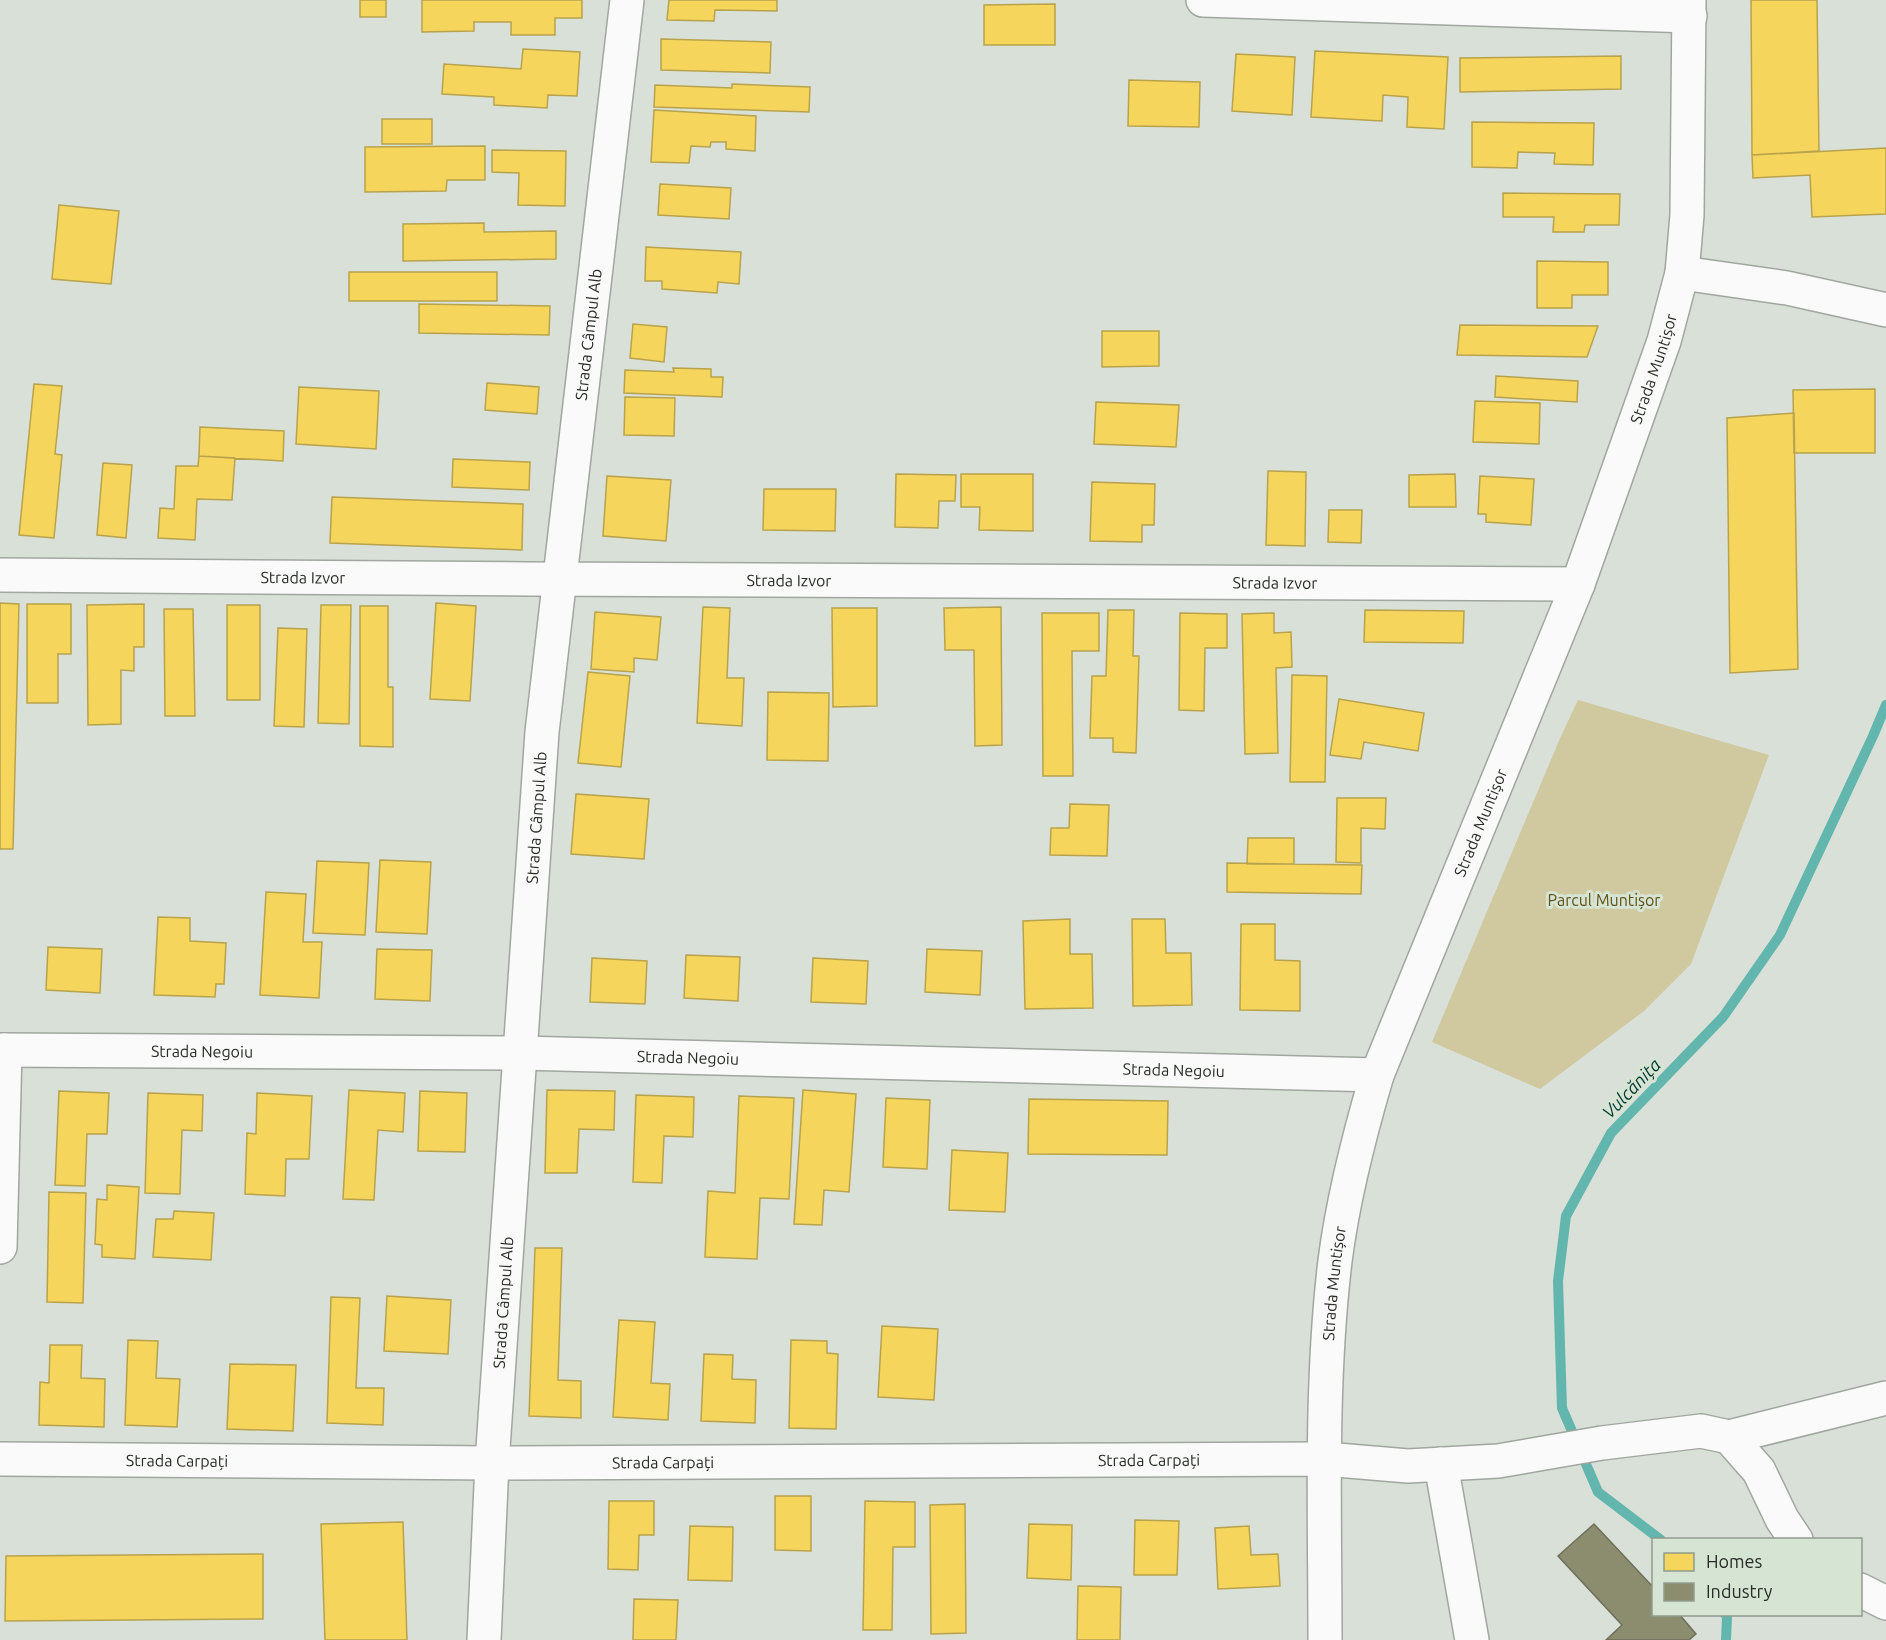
<svg xmlns="http://www.w3.org/2000/svg" width="1886" height="1640" font-family="Ubuntu,sans-serif">
<rect width="100%" height="100%" fill="#d9e0d8"/>
<!-- green -->
<path fill="#d0c89f" d="M1578,700L1769,755L1691,964L1644,1011L1540,1089L1432,1042L1561,736Z"/>
<!-- homes -->
<path fill="#f6d55c" stroke="#b8a34c" stroke-width="1.5" d="M360,0H386V17H360Z
M422,0H582V18H555V35H511V22H474V31L422,32Z
M669,0H777V11L715,10L714,21L667,20Z
M1751,0H1817L1819,151L1752,155Z
M1055,4V45H984V5Z
M661,39L771,42L770,73L661,70Z
M523,49L580,52L577,96L548,95L547,108L494,105V97L442,94L444,64L521,69Z
M1315,51L1448,57L1444,129L1407,127L1408,97L1383,95L1382,121L1311,117Z
M1236,54L1295,57L1292,115L1232,111Z
M1621,56V89L1460,92V58Z
M1129,80L1200,82L1199,127L1128,126Z
M732,84L810,87L809,112L654,107L655,85L732,88Z
M654,110L756,116L755,151L726,149V142H711L710,147L691,146L689,163L651,162Z
M382,119H432V144H382Z
M1472,122L1594,123L1593,165L1554,164L1555,153L1518,152L1517,168L1472,167Z
M485,146V180H447L446,191L365,192V147Z
M1886,148V214L1812,217L1810,175L1753,178L1752,155Z
M492,150L566,151L565,206L518,205L519,173L492,172Z
M660,184L731,188L729,219L658,215Z
M1503,193L1620,194L1619,225H1585L1584,232H1553L1554,217H1503Z
M59,205L119,211L111,284L52,279Z
M484,223V232L556,231V259L403,261V224Z
M646,247L741,252L739,284L718,282L717,293L662,289V281H645Z
M1537,261L1608,262V295H1572V308H1537Z
M349,272H497V301H349Z
M419,304L550,306L549,335L419,333Z
M633,324L667,327L664,362L630,358Z
M1460,325L1598,326L1587,357L1457,355Z
M1102,331H1159V366L1102,367Z
M673,368L711,369V377H723L722,397L624,393L625,370L674,372Z
M1496,376L1578,381L1577,402L1495,397Z
M487,383L539,387L537,414L485,410Z
M34,384L62,386L55,454L62,455L54,538L19,535Z
M299,387L379,391L376,449L296,444Z
M1875,389V453H1794L1793,390Z
M625,397L675,398L674,436L624,435Z
M1475,401L1540,403L1539,444L1473,442Z
M1096,402L1179,405L1176,447L1094,444Z
M1794,413L1798,669L1730,673L1727,418Z
M200,427L284,431L283,461L199,456Z
M199,456L235,458L232,500L197,499L195,540L158,538L160,508L174,509L176,466H198Z
M453,459L530,462L529,490L452,487Z
M103,463L132,465L126,538L97,535Z
M1268,471L1306,472L1305,546L1266,545Z
M896,474L956,475L955,501H939L938,528L895,527Z
M961,474H1033V531L979,530L980,507H961Z
M1455,474L1456,507H1409V475Z
M607,476L671,480L666,541L603,536Z
M1480,476L1534,479L1531,525L1486,522V514H1478Z
M1092,482L1155,484L1154,525H1142V542L1090,541Z
M764,489H836L835,531L763,530Z
M332,497L523,504L522,550L330,543Z
M1329,510H1362L1361,543L1328,542Z
M0,603L19,604L13,849H0Z
M436,603L476,606L470,701L430,699Z
M27,604H71V654H58V703H27Z
M144,604V647H134V671L121,670V724L88,725L87,605Z
M227,605H260V700H227Z
M321,605H351L349,724L318,723Z
M360,606H388V687H393V747L360,746Z
M703,607L730,608L727,678H744L742,726L697,723Z
M1001,607L1002,745L975,746L974,650H945L944,608Z
M832,608H877V706L833,707Z
M164,609H193L195,716H165Z
M1108,610H1134L1133,656H1139L1136,753L1113,752V738H1090L1092,676H1106Z
M1365,610L1464,611L1463,643L1364,642Z
M595,612L661,617L657,660L634,658V672L591,669Z
M1042,613H1099V651H1072L1073,776H1043Z
M1180,613L1227,614V648H1205L1204,711L1179,710Z
M1274,613V633L1291,632L1292,667L1276,668L1278,753L1245,754L1242,614Z
M278,628L307,629L304,727L274,726Z
M588,672L630,676L621,767L578,763Z
M1292,675L1327,676L1325,782H1290Z
M768,692L829,693L828,761L767,760Z
M1339,699L1424,713L1418,751L1364,742L1361,759L1330,755Z
M576,794L649,799L644,859L571,854Z
M1337,798H1386L1385,829L1361,828V863L1336,862Z
M1070,804L1109,805L1107,856L1050,855L1051,828H1069Z
M1248,838H1294V864H1247Z
M380,860L431,862L427,934L376,932Z
M317,861L369,863L365,935L313,933Z
M1227,863L1362,865L1361,894L1227,892Z
M266,892L306,894L303,942H322L319,998L260,995Z
M158,917L190,918V941L226,943L224,984H216L215,997L154,995Z
M1070,919V954H1092L1093,1008L1025,1009L1023,921Z
M1132,919H1165L1166,953H1191L1192,1005L1133,1006Z
M1241,924H1275V960L1300,961V1011L1240,1010Z
M48,947L102,949L100,993L46,990Z
M377,949L432,950L430,1001L375,999Z
M927,949L982,951L980,995L925,992Z
M686,955L740,957L738,1001L684,998Z
M592,958L647,961L645,1004L590,1002Z
M813,958L868,961L866,1004L811,1002Z
M349,1090L405,1093L403,1132L378,1130L374,1200L343,1199Z
M547,1090L615,1091L614,1130L579,1129L577,1173H545Z
M803,1090L856,1094L849,1192L824,1190L822,1225L794,1224Z
M59,1091L109,1093L107,1134H87L85,1186L55,1185Z
M420,1091L467,1093L465,1152L418,1151Z
M148,1093L203,1095L202,1131L182,1130L180,1194L145,1193Z
M257,1093L312,1096L309,1159H286L285,1196L245,1194L247,1133L256,1134Z
M636,1095L694,1097L693,1137L664,1136L662,1183L633,1182Z
M739,1096L794,1098L789,1199L760,1198L757,1259L705,1257L708,1191L735,1193Z
M886,1098L930,1100L927,1169L883,1167Z
M1029,1099L1168,1101L1167,1155L1028,1154Z
M952,1150L1008,1153L1005,1212L949,1210Z
M107,1185L139,1187L135,1259L102,1257V1245L95,1244L97,1199L107,1200Z
M49,1192L86,1193L83,1303L47,1302Z
M174,1211L214,1213L211,1260L153,1257L156,1219H173Z
M535,1248H562L558,1380L581,1381V1418L529,1416Z
M387,1296L451,1300L448,1354L384,1351Z
M331,1297L360,1298L356,1388H384L383,1425L327,1423Z
M619,1320L655,1322L651,1383L670,1384L668,1420L613,1417Z
M882,1326L938,1329L934,1400L878,1397Z
M128,1340L158,1341L156,1378L180,1379L177,1427L125,1425Z
M791,1340L827,1341V1353L838,1354L836,1429L789,1428Z
M50,1345H82L81,1378L105,1379L104,1427L39,1425L40,1382L49,1383Z
M704,1354L733,1355L732,1379L756,1380L755,1423L701,1421Z
M230,1364L296,1365L293,1431L227,1429Z
M775,1496H811V1551L775,1550Z
M609,1501H654V1535H639L638,1570L608,1569Z
M865,1501L915,1502V1547H893L892,1630H863Z
M965,1504L966,1633L931,1634L930,1505Z
M1135,1520L1179,1521L1177,1575H1134Z
M403,1522L407,1640H325L321,1524Z
M1029,1524L1072,1525L1071,1580L1027,1578Z
M690,1526L733,1527L732,1581L688,1580Z
M1249,1526L1251,1555L1278,1554L1280,1586L1218,1589L1215,1528Z
M263,1554V1619L5,1621L6,1556Z
M1078,1586L1121,1587L1120,1640H1077Z
M634,1599L678,1600L676,1640H633Z"/>
<!-- industry -->
<path fill="#8c8c6e" stroke="#6e7059" stroke-width="1.5" d="M1594,1524L1654,1588V1614H1679L1696,1634L1689,1640H1606L1622,1625L1558,1556Z"/>
<g fill="none" stroke-linecap="round" stroke-linejoin="round">
<!-- stream -->
<path stroke="#62b6ae" stroke-width="10" d="M1661,1540L1598,1492L1562,1408L1558,1281L1566,1216L1611,1133L1723,1017L1780,935L1873,736L1886,705
M1725,1614L1727,1617L1726,1640"/>
<!-- minor casing -->
<g stroke="#a1a6a0" stroke-width="36">
<g id="minor">
<path d="M1203,0L1690,16"/>
<path d="M1682,273L1787,288L1886,310"/>
<path id="s1" d="M0,575L529,579L1578,584"/>
<path id="s2" d="M0,1050L520,1053L1377,1075"/>
<path d="M0,1247L5,1050"/>
<path d="M1729,1437L1886,1398"/>
<path id="s3" d="M0,1459L492,1463L1325,1459L1408,1466L1498,1461L1602,1443L1701,1431L1729,1437L1759,1471L1782,1519L1796,1540"/>
<path d="M1441,1464L1472,1640"/>
<path d="M1860,1590L1886,1603"/>
<path id="s4" d="M484,1640L492,1463L542,732L627,0"/>
<path id="s5" d="M1325,1640C1325,1514 1320,1386 1335,1261C1343,1198 1359,1136 1377,1075L1578,584L1664,341L1682,273L1687,215L1689,0"/>
</g>
</g>
<!-- minor -->
<use href="#minor" stroke="#f9faf9" stroke-width="33"/>
</g>
<g text-anchor="middle" dominant-baseline="central" stroke-width="6" stroke-linejoin="round" paint-order="stroke">
<!-- street labels -->
<g font-size="16" fill="#282d27" stroke="#d6e4d4">
<text stroke="none"><textPath href="#s4" startOffset="1310">Strada Câmpul Alb</textPath></text>
<text stroke="none"><textPath href="#s5" startOffset="1329">Strada Muntișor</textPath></text>
<text stroke="none"><textPath href="#s1" startOffset="303">Strada Izvor</textPath></text>
<text stroke="none"><textPath href="#s1" startOffset="789">Strada Izvor</textPath></text>
<text stroke="none"><textPath href="#s1" startOffset="1275">Strada Izvor</textPath></text>
<text stroke="none"><textPath href="#s4" startOffset="824">Strada Câmpul Alb</textPath></text>
<text stroke="none"><textPath href="#s5" startOffset="843">Strada Muntișor</textPath></text>
<text stroke="none"><textPath href="#s2" startOffset="202">Strada Negoiu</textPath></text>
<text stroke="none"><textPath href="#s2" startOffset="688">Strada Negoiu</textPath></text>
<text stroke="none"><textPath href="#s2" startOffset="1174">Strada Negoiu</textPath></text>
<text stroke="none"><textPath href="#s5" startOffset="357">Strada Muntișor</textPath></text>
<text stroke="none"><textPath href="#s4" startOffset="338">Strada Câmpul Alb</textPath></text>
<text stroke="none"><textPath href="#s3" startOffset="177">Strada Carpați</textPath></text>
<text stroke="none"><textPath href="#s3" startOffset="1149">Strada Carpați</textPath></text>
<text stroke="none"><textPath href="#s3" startOffset="663">Strada Carpați</textPath></text>
</g>
<!-- park labels -->
<g font-size="16" fill="#625116" stroke="#d6e4d4">
<text x="1604" y="900">Parcul Muntișor</text>
</g>
<!-- water labels -->
<g font-size="18" font-style="italic" fill="#003632" stroke="#d6e4d4">
<text transform="translate(1631 1088) rotate(-46)">Vulcănița</text>
</g>
</g>
<!-- legend -->
<rect x="1652" y="1538" width="210" height="78" fill="#d6e4d4" stroke="#909b8f" stroke-width="1.5"/>
<rect x="1664" y="1553" width="30" height="18" fill="#f6d55c" stroke="#909b8f" stroke-width="1.5"/>
<text x="1706" y="1568" font-size="18" fill="#282d27">Homes</text>
<rect x="1664" y="1583" width="30" height="18" fill="#8c8c6e" stroke="#909b8f" stroke-width="1.5"/>
<text x="1706" y="1598" font-size="18" fill="#282d27">Industry</text>
</svg>
